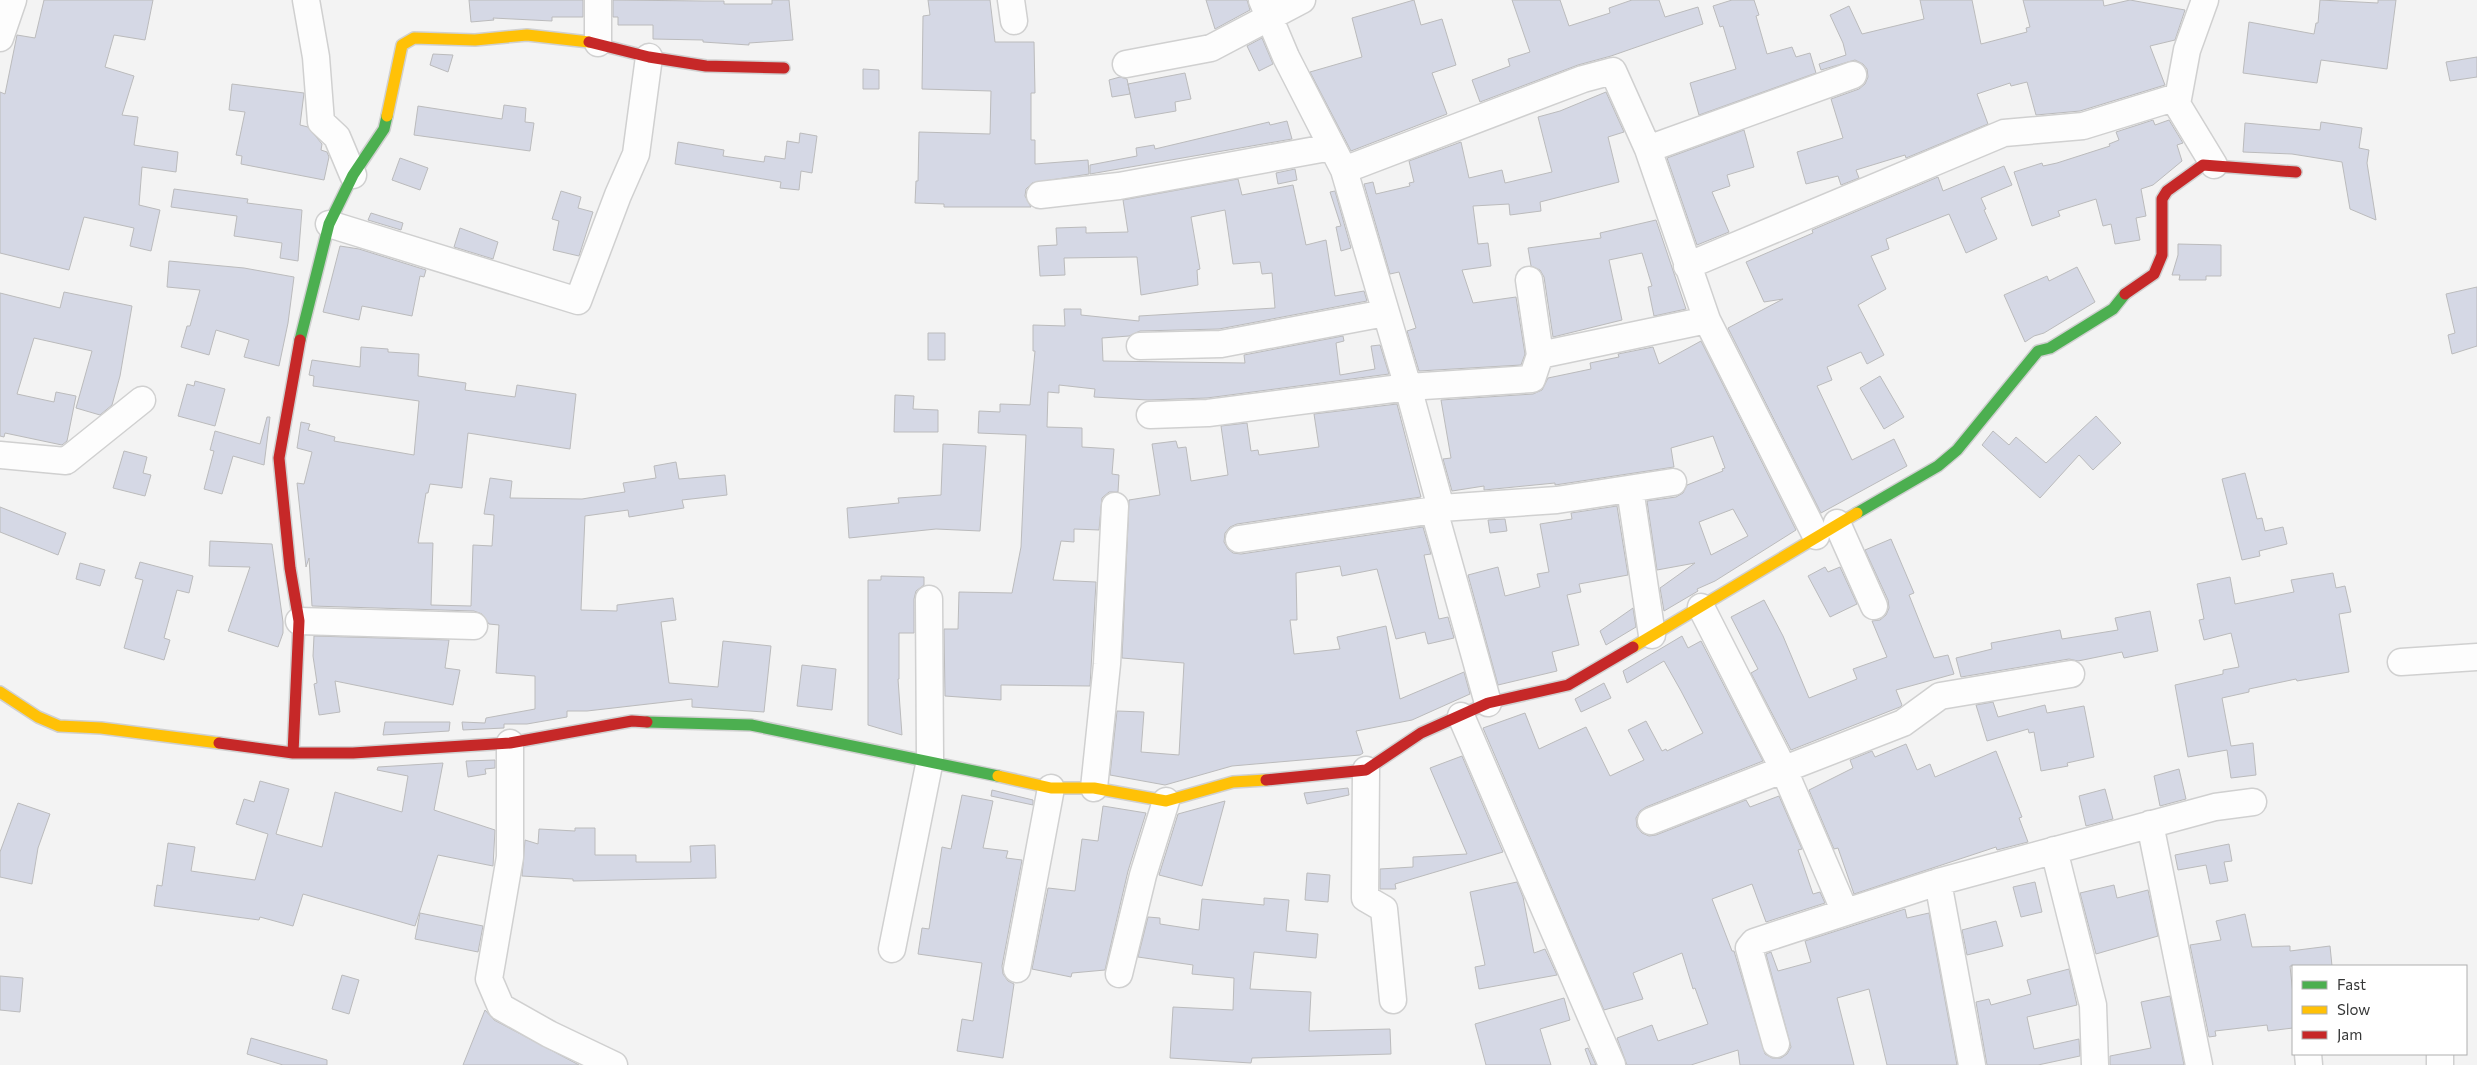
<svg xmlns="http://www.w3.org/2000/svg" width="2477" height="1065" font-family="Commissioner,sans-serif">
<rect width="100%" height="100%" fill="#f3f3f3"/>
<!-- building -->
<path fill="#d5d8e5" stroke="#bbbbbc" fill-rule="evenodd" d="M44,0H153L145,40L114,35L105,67L134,76L122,115L138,117L134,145L178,152L176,172L142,167L139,205L160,210L151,251L130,246L134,228L84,217L69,270L0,253V92L5,94L17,35L35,38Z
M469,0H583V17H552V21L493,18L494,20L471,22Z
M613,0L704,1H724V4H772V0H789L793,40L749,43V45L703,42V40L653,39V25H618V17H613Z
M928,0H990L995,42H1034L1035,93H1031V140H1035V164L1088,160L1089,174L1032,183L1026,189L1025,196L1031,207H944V204L915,203L916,181H918L919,132L990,134L991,91L922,89L923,16L930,15Z
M1206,0H1247L1250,10L1215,29Z
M1414,0L1421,25L1442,19L1456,65L1432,73L1447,114L1351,151L1310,72L1362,57L1352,18Z
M1512,0H1560L1569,26L1610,13L1609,8L1632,0H1659L1665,17L1698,7L1703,24L1611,56L1578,65L1480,102L1472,80L1510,66L1508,59L1530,52Z
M1732,0H1754L1759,15L1756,16L1767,54L1792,47L1796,57L1810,53L1816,73L1699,115L1690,83L1736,69L1723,26L1720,27L1713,6Z
M1920,0H1972L1981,44L2027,32L2026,28L2030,27L2023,0H2103L2104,6L2130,0L2185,10L2175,40L2150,46L2165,85L2080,111L2036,115L2027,82L2011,86L2010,83L1977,94L1988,124L1906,158L1905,155L1856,170L1859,178L1841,185L1838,176L1806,184L1797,152L1843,138L1831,99L1859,89L1865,84L1868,77L1867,69L1863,64L1855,60L1821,70L1819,64L1846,55L1843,43L1830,15L1849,6L1862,34L1924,19Z
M2320,0L2378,3V0H2396L2387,69L2321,60L2317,83L2243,73L2249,22L2314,34L2316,23H2318Z
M1262,38L1273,64L1259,71L1247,46Z
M433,54L453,55L448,72L430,65Z
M2477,57V77L2450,81L2446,62Z
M863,69L879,70V89H863Z
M1185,73L1191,99L1175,102L1176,111L1135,118L1128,84Z
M1120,77L1127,79L1130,94L1112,97L1109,80Z
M232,84L304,93L300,125L308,127L322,144L321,150L327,152L329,157L324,180L241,164L242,156L236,155L245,112L229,110Z
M1606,92L1624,132L1608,137L1619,182L1540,202L1541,211L1510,215L1509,204L1473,206L1478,244L1488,243L1491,266L1462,270L1473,303L1516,297L1525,354L1521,365L1419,371L1407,331L1416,328L1399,272L1390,274L1364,184L1373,182L1376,194L1410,186L1409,183L1414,182L1409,161L1461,142L1469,178L1502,170L1505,183L1552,172L1538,117L1560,111Z
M504,105L526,108L525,122L534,123L530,151L414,135L418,106L502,119Z
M2153,120L2155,125L2169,120L2183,143L2177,145L2182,161L2153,185L2141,189L2146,216L2136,218L2140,240L2115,244L2111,224L2103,226L2096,199L2058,211L2060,216L2032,226L2014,172L2042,163L2043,166L2057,163L2110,146L2109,144L2119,140L2116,132Z
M1287,121L1292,139L1090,174V165L1137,156L1136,148L1154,145L1155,149L1269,122L1270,125Z
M2321,122L2362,128L2359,148L2369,150L2367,163L2376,220L2350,209L2342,162L2292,154L2243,152L2245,123L2320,130Z
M1744,130L1754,167L1727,175L1730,186L1712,192L1729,232L1697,245L1667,158Z
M800,133L817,136L812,173L801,171L799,190L780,188L781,182L675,164L678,142L724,150L723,156L764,162L765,156L785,159L787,141L799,143Z
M400,158L428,168L420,190L392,180Z
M2004,166L2012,185L1981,198L1986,209L1984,210L1997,239L1966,253L1949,214L1886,239L1889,249L1871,256L1886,289L1858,305L1884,355L1867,364L1861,352L1827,367L1832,380L1817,386L1852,460L1894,439L1907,466L1821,513L1728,328L1783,299L1764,302L1746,262L1813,233L1812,230L1938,177L1943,191Z
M1295,169L1297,180L1278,184L1276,173Z
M1238,179L1242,195L1293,185L1306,245L1326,240L1335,296L1364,291L1367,301L1219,329L1140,331L1129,336L1102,338L1103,361L1245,363L1244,355L1343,336L1344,341L1336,343L1340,375L1375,369L1371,346L1380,345L1389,374L1207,398L1148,400L1094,397L1095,389L1059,385V393L1048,392L1047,427L1082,428V447L1114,449L1112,474L1119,475L1118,492H1109L1102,498L1099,530L1074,529V542L1061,541L1053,580L1096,582L1090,686L1001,685V700L945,696L944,629H958L959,592L1012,593L1021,547L1026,435L978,433L979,411L1000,412V404L1030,405L1035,351H1033V325L1065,326L1064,309H1081V315L1139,321V316L1275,308L1272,273L1262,274L1260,262L1233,264L1225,210L1191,217L1200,269L1197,270L1198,285L1141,295L1137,257L1064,258L1065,275L1040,276L1038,246L1057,245L1056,228L1086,227V233L1128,232L1123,200Z
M174,189L248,199L247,203L302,210L298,261L280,258L282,243L234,236L237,216L171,207Z
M561,191L581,197L578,208L593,212L579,256L553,250L559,221L552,219Z
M1335,191L1351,248L1341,251L1336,227L1341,226L1330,192Z
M371,213L403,223L401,230L368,220Z
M1656,220L1686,309L1654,316L1648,287L1652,286L1642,253L1609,260L1622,320L1553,337L1544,277L1540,270L1531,266L1528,248L1601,238L1600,233Z
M460,228L498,242L493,259L454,247Z
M2178,244L2221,245V276H2206V280H2179L2180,275H2172L2178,255Z
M340,246L359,249L426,270L424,277L420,276L412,316L362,306L359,320L323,312Z
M169,261L244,268L294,277L288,323L279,366L244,357L249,340L216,330L209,355L181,347L187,326H190L200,290L167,287Z
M2077,267L2095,302L2044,333L2034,336L2025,342L2004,295L2047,276L2049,281Z
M2477,287V346L2452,354L2448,335L2455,333L2446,294Z
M64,292L132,306L120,376L112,405L100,415L76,408L92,351L34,338L17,394L54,402L56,392L76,396L67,441L62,445L5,433L4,437L0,436V293L60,308Z
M928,333H945V360H928Z
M1701,341L1796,530L1715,581L1697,589L1698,591L1664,611L1660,588L1695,563L1657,570L1647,501L1676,497L1683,493L1687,485L1723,471L1722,469L1725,468L1713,436L1671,448L1674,467L1555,485V483L1484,490V486L1452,491L1443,459L1451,458L1441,400L1533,394L1542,390L1548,378L1591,369L1590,363L1619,357L1618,354L1653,347L1659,364ZM1733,509L1748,536L1711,555L1699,522Z
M361,347L388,349V352L419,354L418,376L466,383L465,390L515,397L517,385L576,394L570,449L468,433L462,488L430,484L428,493H426L418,543H433L431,605L471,606L473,545L492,546L494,515L484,514L490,478L512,481L510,498L582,499L625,492L623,483L656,478L654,466L676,462L679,479L725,475L727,495L682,500L684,508L629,517L628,510L585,516L581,610L617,611V605L673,598L676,620L661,622L669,683L718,687L723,641L771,646L764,712L692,707V699L587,711H567V717L527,724H504V728L463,730L462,722L485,723L486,718L535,709V676L496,673L499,625L489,624L482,614L474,611L312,606L309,558L306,567L297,483L304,484L312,452L297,448L301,422L310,424L308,430L335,437L334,441L414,455L419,401L313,386L314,376L309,375L312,360L360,367Z
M1880,376L1904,417L1884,429L1860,388Z
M195,381L225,389L215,426L178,416L187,384L194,386Z
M895,395L914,396L913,409L938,410V432H894Z
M1397,404L1421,497L1237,524L1230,527L1225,533L1224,542L1228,549L1233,553L1241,554L1423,527L1431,554L1424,555L1439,619L1448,617L1454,638L1428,644L1425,632L1396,639L1377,569L1342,576L1340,566L1296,573L1297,620H1290L1294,654L1340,649L1337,637L1386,626L1400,699L1464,672L1470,694L1412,720L1356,731L1363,753L1360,755L1232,766L1165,785L1110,775L1117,711L1144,712L1141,752L1179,755L1184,663L1122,658L1129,500L1160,495L1152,444L1176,441L1178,448L1186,447L1191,481L1228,475L1221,426L1247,423L1251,451L1258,450L1259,455L1319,447L1314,414Z
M2096,416L2121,443L2093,470L2079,455L2040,498L1982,445L1993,431L2009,445L2016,437L2046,463Z
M267,417H270L264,465L233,456L222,494L204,489L214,451L210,450L215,431L260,444Z
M943,444L986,446L980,531L936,529L849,538L847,508L899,503L898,498L941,495Z
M124,451L147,457L143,473L151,475L145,496L113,488Z
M2245,473L2257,519L2262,518L2265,531L2283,527L2287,544L2259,551L2260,556L2242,560L2222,479Z
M1617,506L1628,575L1579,584L1581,592L1567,595L1579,645L1552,652L1557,671L1498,685L1468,575L1498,567L1505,596L1540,587L1537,574L1549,572L1540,524L1572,519L1571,513Z
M0,507L66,533L58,555L0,532Z
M1505,519L1507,531L1490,533L1488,520Z
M1891,539L1914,593L1909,595L1934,658L1948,655L1954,674L1896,690L1902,705L1900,707L1791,750L1751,673L1758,669L1731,617L1764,600L1783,636L1809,698L1857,679L1853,669L1887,657L1872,621L1880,620L1886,615L1889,608L1888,600L1865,550Z
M210,541L272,544L283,622V633L278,647L228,631L250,567L209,566Z
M140,562L193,576L189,593L177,590L164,638L170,640L164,660L124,648L143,580L135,578Z
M80,563L105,570L100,586L76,579Z
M1825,567L1828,572L1840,567L1857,604L1830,617L1808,576Z
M2333,573L2336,588L2345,586L2351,612L2339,614L2349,672L2297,681L2296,679L2249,689V692L2222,698L2231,746L2253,743L2256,775L2231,778L2227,750L2188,757L2175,685L2223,674V670L2239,667L2231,633L2204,640L2199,620L2204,619L2197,584L2230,577L2235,604L2294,592L2291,580Z
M881,576L924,577V585L916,591L914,599V633H899V679H898L902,735L868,725V580H881Z
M1633,608L1636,627L1606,645L1600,631Z
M2150,611L2158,651L2124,658L2122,652L2078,661L2069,659L1961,677L1956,658L1992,649L1991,643L2060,630L2062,639L2118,630L2115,618Z
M314,636L449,640L445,668L460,670L453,705L335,681L340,712L319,715L314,684L317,683L313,656Z
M1682,636L1688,648L1701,641L1763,761L1646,807L1640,811L1636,818L1637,827L1642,833L1649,836L1656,835L1746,800L1750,807L1779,796L1802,849L1798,850L1813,894L1820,892L1825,903L1766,922L1752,884L1712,899L1732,951H1734L1765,1054L1772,1058H1781L1787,1054L1791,1047L1766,954L1771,952L1778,971L1811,962L1805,941L1905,909L1907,918L1929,913L1957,1065H1887L1869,989L1837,998L1854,1065H1740L1738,1050L1691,1065H1627L1617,1038L1652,1025L1658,1041L1708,1024L1695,988L1693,989L1682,953L1633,973L1643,999L1604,1010L1483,728L1525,713L1539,749L1586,727L1610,776L1644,760L1628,730L1646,721L1662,751L1666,749L1667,751L1703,733L1681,691L1664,661L1627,683L1623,671Z
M802,665L836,669L832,710L797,706Z
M1604,683L1611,698L1581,712L1575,699Z
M1993,702L1998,717L2045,705L2047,713L2084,706L2094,757L2067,763L2068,766L2041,771L2034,732L2029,733L2028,729L1987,741L1976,705Z
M385,722H450L449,731L383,735Z
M1906,744L1917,770L1930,764L1935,777L1996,751L2022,817L2019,818L2028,842L1997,850L1996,847L1854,894L1838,848L1834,849L1809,790L1853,768L1850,760L1872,751L1875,757Z
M1462,756L1503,852L1395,884L1396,889H1380V869L1413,867V857L1467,854L1430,768Z
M495,760V768L485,769L486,774L468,777L466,761Z
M443,763L434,810L495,830L493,866L438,855L415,926L303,894L293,926L260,917L259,920L154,906L157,885L162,886L168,843L195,847L191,871L255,880L268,834L236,824L244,799L254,802L260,781L289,789L276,834L322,847L335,792L402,812L408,776L377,770L378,767Z
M2179,769L2186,799L2160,806L2154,776Z
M1348,788L1349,795L1307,804L1304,793Z
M2105,789L2113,819L2086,826L2079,796Z
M992,790L1033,800V805L991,796Z
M962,795L993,801L983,848L1008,851L1006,858L1022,860L1002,966L1003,974L1008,981L1014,984L1003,1058L957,1051L962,1019L973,1021L982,963L918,954L922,928L929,929L942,847L951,849Z
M1225,801L1202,886L1159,875L1178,814Z
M18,803L50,814L38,848L32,884L0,877V852Z
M1103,806L1146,813L1128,871L1105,970L1072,973L1071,977L1032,969L1048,888L1075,891L1082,839L1098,841Z
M575,828H595V855H636V862H691L690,846L715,845L716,878L573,881V879L522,876L525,840L538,844L539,829L575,831Z
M2229,844L2232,861L2224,862L2228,881L2210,884L2206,865L2178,870L2175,855Z
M1307,873L1330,875L1328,902L1305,900Z
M1517,882L1523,897L1534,953L1545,949L1557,975L1479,989L1475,967L1485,965L1470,892Z
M2035,882L2042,912L2021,917L2013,887Z
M2114,885L2117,898L2148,890L2158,936L2096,954L2080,893Z
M1264,898L1289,900L1286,931L1318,934L1316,958L1254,952L1250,989L1311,992L1309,1031L1390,1029L1391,1054L1252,1058L1251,1063L1170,1058L1173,1007L1233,1010L1234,978L1192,974L1193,965L1138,957L1148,917L1160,918V924L1199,930L1202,899L1264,905Z
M420,913L483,926L478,952L415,939Z
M2245,914L2252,947L2290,946V951L2330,946L2332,966H2290L2293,995V1028L2268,1031L2267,1025L2215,1031L2216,1036L2209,1037L2190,945L2221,940L2216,921Z
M1996,921L2003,946L1967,955L1962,930Z
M2069,969L2077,1005L2027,1017L2034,1049L2079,1039L2080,1056L2038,1065H1987L1976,1002L1989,999L1991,1005L2031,994L2027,980Z
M342,975L359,980L349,1014L332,1009Z
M0,976L23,978L20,1012L0,1010Z
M2170,996L2184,1065H2110V1056L2151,1048L2141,1002Z
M1564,998L1570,1020L1540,1029L1551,1065H1486L1475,1024Z
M485,1010L494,1020L579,1065H463Z
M251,1038L327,1060V1065H283L247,1054Z
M1588,1048L1596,1065H1591L1585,1049Z"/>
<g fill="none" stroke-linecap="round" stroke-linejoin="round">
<!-- street casing -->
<g stroke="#d0d0d0" stroke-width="29">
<path id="street" d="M306,0L316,57L321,122L337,137L353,175
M1011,0L1014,21
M1262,0L1286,57L1344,170L1408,387L1441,508L1434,510L1488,703
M2205,0L2187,50L2177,104L2214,165
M0,38L13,0
M598,43V0
M1126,64L1211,48L1302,0
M1648,149L1853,75
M1344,170L1583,79L1613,71L1648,149L1707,320L1816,536
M1040,195L1119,186L1332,147
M329,224L578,301L618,195L636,154L649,57
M1687,266L2004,133L2083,126L2177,97
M1529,280L1540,355
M1140,346L1221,344L1385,313
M1150,415L1208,413L1408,387L1532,379L1540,355L1707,320
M0,455L66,461L142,400
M1630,489L1652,635
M1441,508L1557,500L1673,482
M1837,523L1874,606
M1239,539L1434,510
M1701,607L1784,770L1845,912
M299,621L474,626
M2401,662L2477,657
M1461,716L1612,1065
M510,743V857L489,979L501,1007L549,1034L614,1065
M1366,770L1365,898L1384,909L1393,1000
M1094,788L1107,664L1115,506
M1651,821L1903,723L1940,696L2071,674
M2150,824L2199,1065
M2054,850L2093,1005L2095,1065
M1938,882L1972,1065
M892,949L930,760L929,599
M1017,969L1051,788
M1119,974L1143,875L1166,801
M1776,1044L1749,948L1754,942L1938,882L2215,807L2253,802
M2308,1054L2309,1065
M2440,1054V1065"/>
</g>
<!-- fast casing -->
<g stroke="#d0d0d0" stroke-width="14">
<path id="fast" d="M300,340L329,224L353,175L384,129L387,116
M1857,513L1938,466L1957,450L2038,351L2050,348L2113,309L2125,294
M647,722L751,725L998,776"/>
</g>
<!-- slow casing -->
<g stroke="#d0d0d0" stroke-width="14">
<path id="slow" d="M387,116L402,45L414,38L475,40L527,35L589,42
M1633,647L1857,513
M0,692L38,717L59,726L101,728L219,743
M998,776L1051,788H1094L1166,801L1233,782L1266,780"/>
</g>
<!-- jam casing -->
<g stroke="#d0d0d0" stroke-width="14">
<path id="jam" d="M589,42L649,57L706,66L784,68
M2125,294L2154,274L2162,255V199L2167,191L2203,165L2296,172
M219,743L293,753H353L510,743L632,721L647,722
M293,753L299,621L290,568L279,458L300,340
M1266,780L1366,770L1421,733L1488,703L1568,685L1633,647"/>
</g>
<!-- street -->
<use href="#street" stroke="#fdfdfd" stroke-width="26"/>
<!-- fast -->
<use href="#fast" stroke="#4caf50" stroke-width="11"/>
<!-- slow -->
<use href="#slow" stroke="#ffc107" stroke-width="11"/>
<!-- jam -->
<use href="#jam" stroke="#c62828" stroke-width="11"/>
</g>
<!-- legend -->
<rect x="2292" y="965" width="175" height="90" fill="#ffffff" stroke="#afafaf"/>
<rect x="2302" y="981" width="25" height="8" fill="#4caf50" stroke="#afafaf"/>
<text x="2337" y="990" font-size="15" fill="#363737">Fast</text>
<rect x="2302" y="1006" width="25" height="8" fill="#ffc107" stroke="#afafaf"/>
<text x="2337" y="1015" font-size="15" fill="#363737">Slow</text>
<rect x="2302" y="1031" width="25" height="8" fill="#c62828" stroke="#afafaf"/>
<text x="2337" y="1040" font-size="15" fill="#363737">Jam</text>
</svg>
